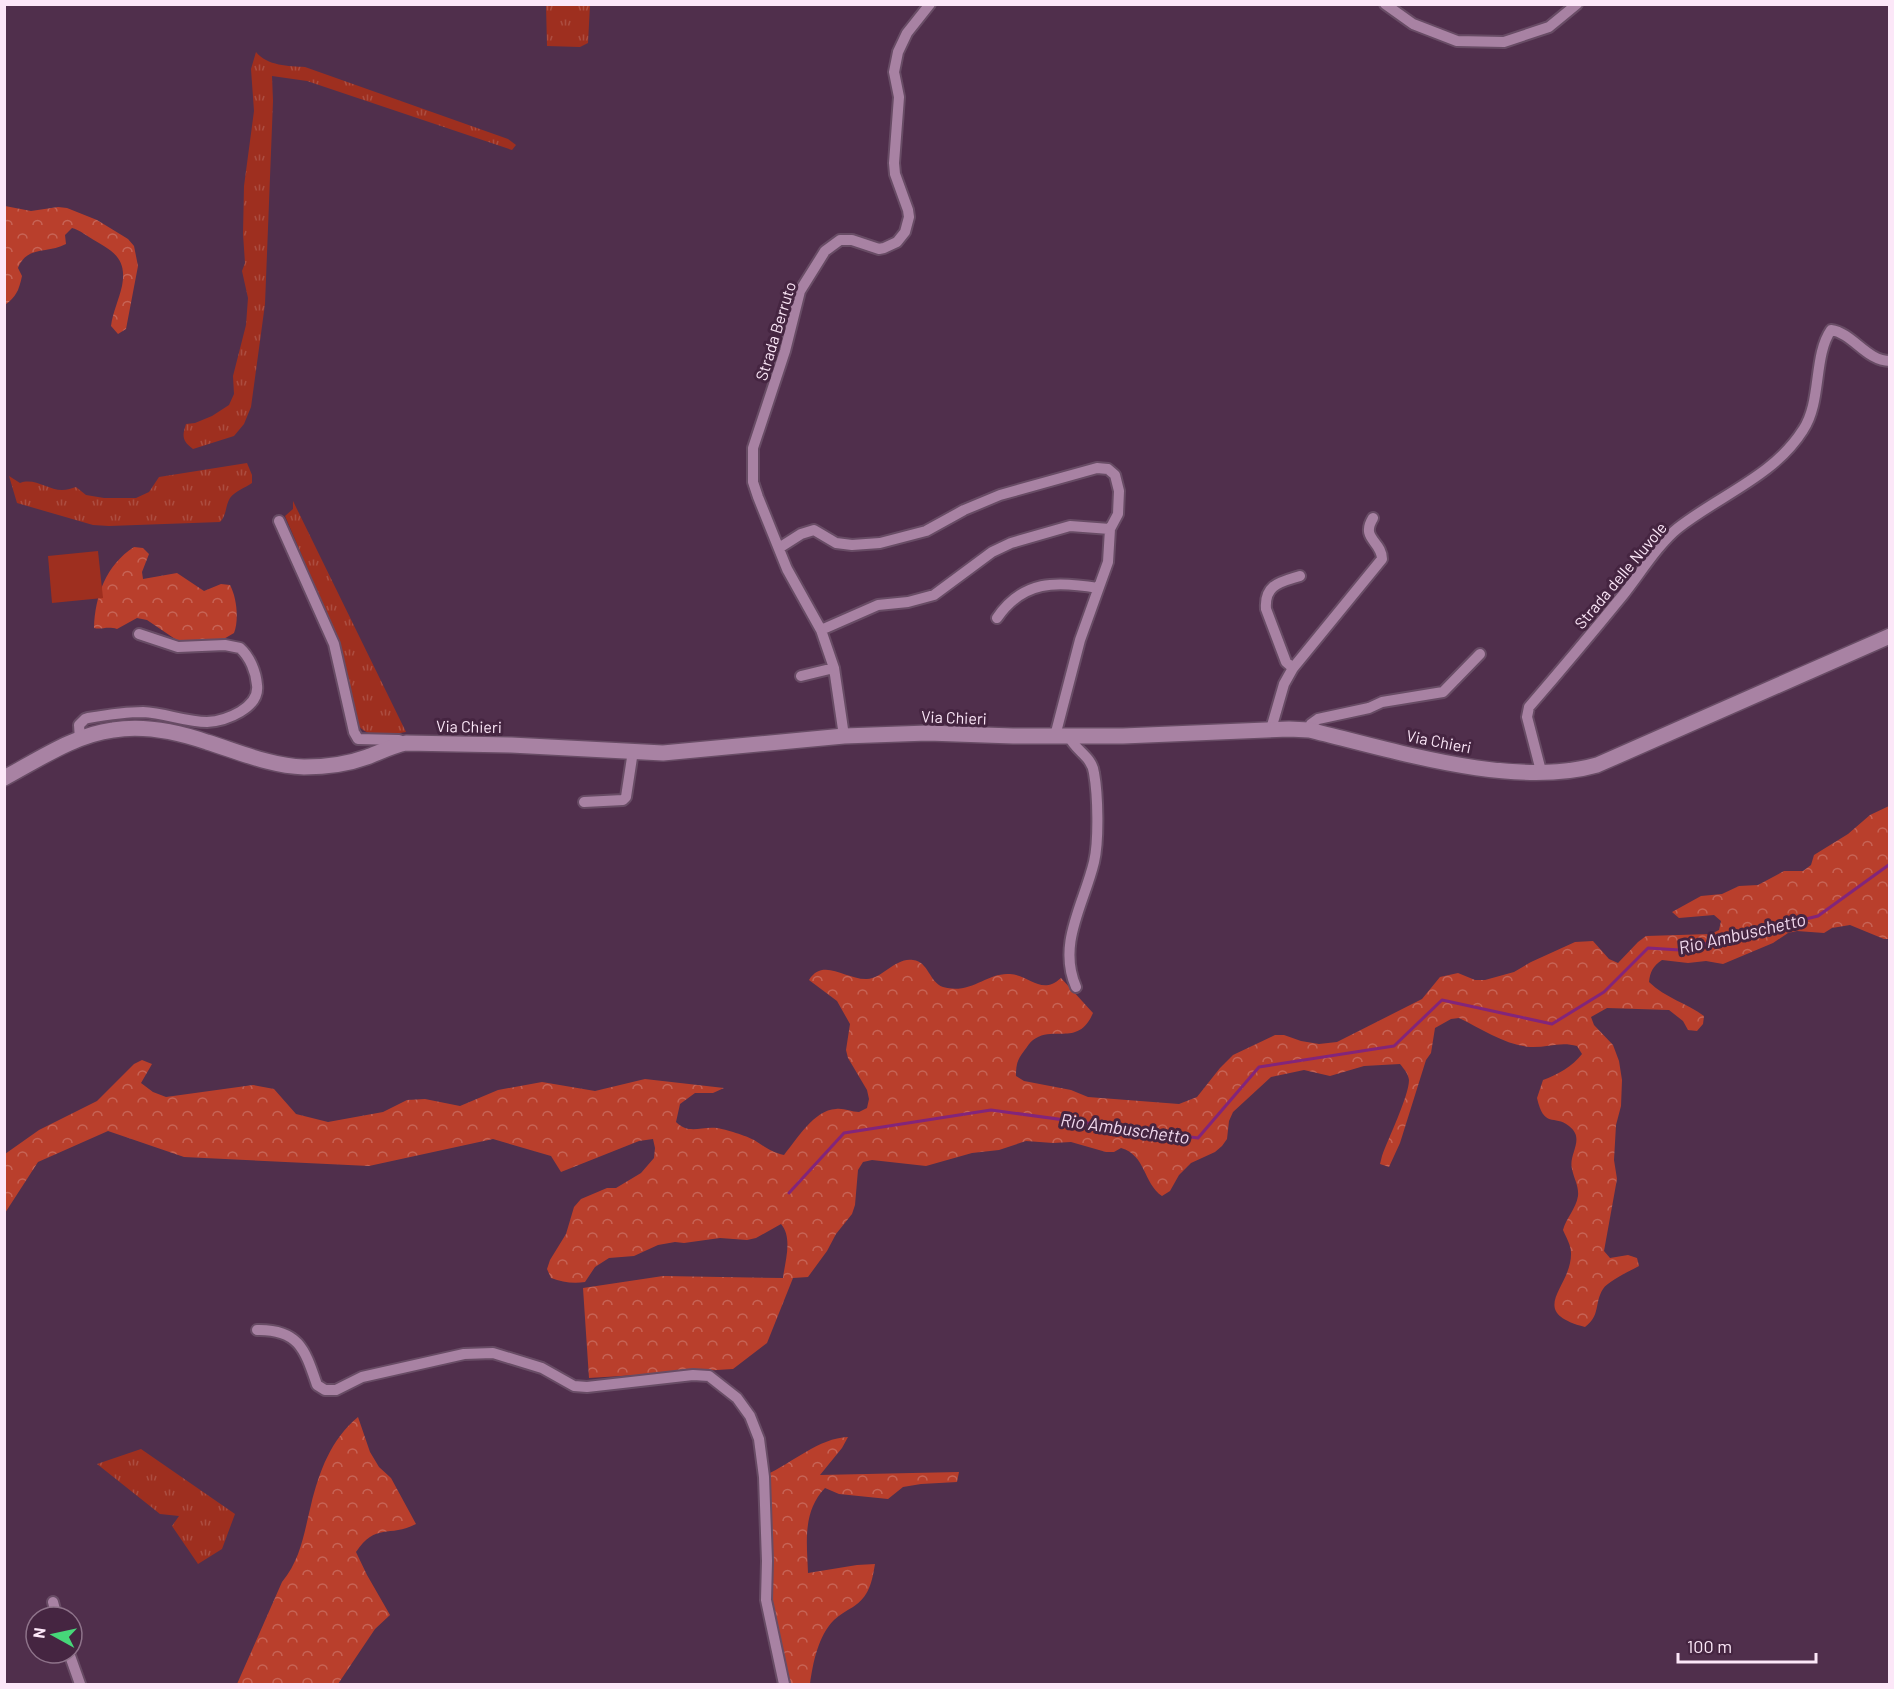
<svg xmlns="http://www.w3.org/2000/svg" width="1894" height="1689" font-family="Barlow,sans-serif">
<defs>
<pattern id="grass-tufts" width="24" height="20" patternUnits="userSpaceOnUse" patternTransform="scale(1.5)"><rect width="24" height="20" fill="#9e2f1f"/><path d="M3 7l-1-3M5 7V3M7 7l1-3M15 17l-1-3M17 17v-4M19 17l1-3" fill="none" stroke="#ac4d40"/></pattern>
<pattern id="forest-crowns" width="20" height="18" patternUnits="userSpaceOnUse" patternTransform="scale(1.5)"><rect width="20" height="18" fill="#b93f2c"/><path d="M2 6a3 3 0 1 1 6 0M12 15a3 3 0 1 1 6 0" fill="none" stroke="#c76456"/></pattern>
</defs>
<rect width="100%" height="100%" fill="#502f4c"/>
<!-- grass -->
<path fill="url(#grass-tufts)" d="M546,5H590L588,43L580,47L547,46Z
M256,52C267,66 289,66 305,67L508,139L516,145L512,150L307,81L272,76L273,101L265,304L251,407L244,424L234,436L193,449C182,441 182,436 186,424L195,423L212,416L229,405L234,394L233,376L246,325L248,298L242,271L245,263L243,234L244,186L254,111L251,69Z
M247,463L252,475V483C245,488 235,491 230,498C225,506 227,515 220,522L109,526L93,525L17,503L9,476L20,483C34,477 48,490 62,490C67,490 72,488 76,487L86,495L104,498H136L149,492L159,477Z
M293,501L406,732C388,735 366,740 356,722L338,640L285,516L293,509Z
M141,1449L235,1514L222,1549L198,1564L172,1526L179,1516L160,1514L97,1464Z"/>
<!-- forest -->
<path fill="url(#forest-crowns)" d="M5,206L31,211L58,207L67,208L97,220L128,239L134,246L138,266L126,329L118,334L111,326C113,311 119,300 122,286C128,255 109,250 89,237C83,233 79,230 72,228L65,235L66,244C48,254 27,245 18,268L22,276C19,290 16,297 5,305Z
M134,547L143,548L149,554L142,572L143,579L177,573L204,591L221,584L230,585C237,598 239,620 234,633L222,640L181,643L147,620L137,618L117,629C107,626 101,630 94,628C95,596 106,565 134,547Z
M1889,806V939H1884L1850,925L1832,928L1824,933L1797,931L1788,933L1773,943L1723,964L1706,961L1688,963L1662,960C1653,966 1650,972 1649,982C1665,998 1687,1003 1704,1016L1703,1024L1697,1031L1688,1030L1683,1021L1669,1010L1607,1008L1591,1017L1594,1025L1613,1045L1619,1061L1622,1080L1621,1106L1616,1125L1614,1160L1617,1179L1604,1251L1610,1258L1628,1255L1637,1258L1639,1266C1630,1271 1608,1281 1603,1289C1594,1303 1601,1315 1585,1327C1525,1311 1572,1288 1571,1253C1571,1245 1566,1237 1563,1230C1566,1218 1576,1209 1578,1196C1579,1186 1574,1179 1572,1169C1568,1154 1586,1139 1569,1126C1554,1114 1544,1129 1537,1098L1543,1080C1557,1075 1573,1066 1582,1054L1577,1046C1560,1041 1546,1048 1530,1047C1505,1045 1482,1029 1459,1018L1451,1019L1435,1028L1431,1053L1426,1060L1400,1143L1389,1167L1380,1164L1382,1156C1388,1139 1409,1096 1409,1080C1408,1073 1404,1069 1400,1064L1364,1066L1330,1076L1304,1070L1271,1077L1233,1112L1229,1121L1227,1139L1222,1146L1215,1152L1191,1163L1179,1175L1170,1191L1162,1196C1143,1183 1146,1155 1121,1148L1114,1152H1106L1071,1142L1053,1143L1026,1141L999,1150L972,1153L926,1166L872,1160L863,1162L858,1170L855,1205L852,1214L836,1234L827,1251L808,1277L793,1278L767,1343L733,1369L589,1378L583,1288L663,1276L783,1278C785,1261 793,1238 781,1224L756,1238L747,1240L720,1238L684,1243L675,1242L658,1245L634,1256L609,1258L595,1267L585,1282C573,1284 562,1282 551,1278L547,1269L550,1260L566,1234L574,1207L581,1199L607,1188H616L641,1173L654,1158L655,1148L653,1139L639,1141L561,1172L551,1156L493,1139L369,1166L184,1157L108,1131L38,1162L5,1213V1154L39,1130L97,1101L134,1064L142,1060L152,1064L141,1083L153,1092L166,1097L253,1085L274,1089L296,1114L328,1122L383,1112L407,1100L425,1099L460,1106L498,1090L542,1082L595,1091L645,1079L724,1088L713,1093H695L680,1104L676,1122C689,1135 701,1126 717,1128C725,1129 747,1136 754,1140C764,1146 772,1153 784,1155C797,1139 814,1110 836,1109C844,1108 851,1112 859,1112L867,1108L869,1099L867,1090L848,1058L846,1050L850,1024L837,1001L809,980C823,957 846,980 867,979C883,978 896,957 913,960C929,962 929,982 943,987C971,995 987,972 1010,974C1030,975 1041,996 1061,978L1093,1013C1078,1048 1053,1024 1033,1040C1030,1042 1027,1047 1024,1051C1017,1060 1016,1065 1016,1076L1024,1081L1071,1090L1088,1097L1179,1104L1197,1097L1220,1068L1233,1055L1275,1035H1284L1301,1041L1319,1044L1337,1042L1422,999L1440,977L1458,973L1475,980H1485L1514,972L1531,962L1575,942L1593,941L1609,959L1618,963L1638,942L1646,936L1711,934L1719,930L1721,921L1714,915L1679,918L1672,912L1701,896L1722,894L1739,886L1758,885L1784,871H1803L1811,865L1814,855L1848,834L1870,815Z
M358,1417L370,1452L379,1467L391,1478L416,1524C389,1538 376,1522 356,1552L367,1575L390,1615L375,1629L338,1684H237L282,1582C301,1559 304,1533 311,1505C319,1472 331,1439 358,1417Z
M848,1437L842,1448L820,1475L959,1472L957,1482L921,1484L903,1487L888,1499L839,1494L825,1488C802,1512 807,1543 808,1573L857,1565L875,1564C872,1582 869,1597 853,1607C846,1611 839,1615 834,1620C818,1636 813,1663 810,1684H788L771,1599L766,1475C792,1463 819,1438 848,1437Z"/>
<!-- garden -->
<path fill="#9e2f1f" d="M98,551L103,598L52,603L48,556Z"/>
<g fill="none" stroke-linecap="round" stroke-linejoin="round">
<!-- stream -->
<path stroke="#82257b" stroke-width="3" d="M789,1193L844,1133L991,1110L1198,1138L1259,1067L1394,1046L1442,1000L1552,1024L1604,992L1648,948L1680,950L1818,916L1890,864"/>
<!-- street casing -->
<g stroke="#684c65" stroke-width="14">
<path id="street" d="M1385,4L1413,24L1457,41L1504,42L1549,27L1577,4
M279,521L334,644L354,732L358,739L399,740L403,742
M779,548L801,534L814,530L836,543L852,545L880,543L926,531L964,510L1000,495L1097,468L1108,469L1115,475L1119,491L1118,514L1110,529L1108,562L1080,640L1055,736
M997,618C1023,580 1056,581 1098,588
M821,630L878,605L908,602L934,595L992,552L1011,543L1070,526L1110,529
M1293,668L1286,662L1266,609C1264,584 1281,582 1300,576
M801,676L834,668
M1271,729L1284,684L1293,668L1382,559C1382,541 1360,539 1373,518
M1309,730L1311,724L1318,719L1369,708L1382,702L1443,692L1480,654
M844,736L834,668L821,630L787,569L758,497L753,482V448L785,351L800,291L825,251L840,240H852L879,249L884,248L897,242L905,232L909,217L908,210L895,174L894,163L899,97L894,72L898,52L907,33L930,4
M1069,736C1075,751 1092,756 1094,773C1098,795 1099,841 1094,862C1084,904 1057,944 1076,987
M80,739L79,725L85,719L88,718C106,715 125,712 143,712C165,713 186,722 207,722C226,721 260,708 257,685C256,672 250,657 240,648L225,645L178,647L139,634
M1541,771L1527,717L1529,707C1561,670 1592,633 1623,595C1639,575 1659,543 1678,528C1720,495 1774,476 1803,430C1822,402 1813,356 1831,330C1853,333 1866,361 1890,361
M584,802L623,800L626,797L633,751
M257,1330C299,1329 305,1350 317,1385L325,1390H336L362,1377L464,1354L493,1353L542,1368L574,1386L587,1387L693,1375L709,1376L737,1398L750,1416L759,1439L764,1477L767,1561L766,1600L784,1684
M53,1602L57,1617
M69,1653L80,1684"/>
</g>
<!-- secondary casing -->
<g stroke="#684c65" stroke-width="18">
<path id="secondary" d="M4,778C38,760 74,735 113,730C143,725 178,732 207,742C239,752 271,766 304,767C325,767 348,764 367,757C380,752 392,746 406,743L511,745L663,753L844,736L928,733L1013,736H1123L1289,729L1309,730C1393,750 1513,789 1597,765L1890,636"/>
</g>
<!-- street -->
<use href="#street" stroke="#a882a3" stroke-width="10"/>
<!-- secondary -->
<use href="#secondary" stroke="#a882a3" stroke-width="15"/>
</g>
<g text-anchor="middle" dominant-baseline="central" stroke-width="6" stroke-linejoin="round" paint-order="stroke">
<!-- street labels -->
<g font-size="16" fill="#fce7f8" stroke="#452541">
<text transform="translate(775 331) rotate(-73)">Strada Berruto</text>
<text transform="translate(1620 575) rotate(-50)">Strada delle Nuvole</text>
<text transform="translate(954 717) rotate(2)">Via Chieri</text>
<text transform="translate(469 726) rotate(1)">Via Chieri</text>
<text transform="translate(1439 741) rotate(11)">Via Chieri</text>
</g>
<!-- water labels -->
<g font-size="18" font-style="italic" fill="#f2d9ee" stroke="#452541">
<text transform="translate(1742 933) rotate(-13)">Rio Ambuschetto</text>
<text transform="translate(1125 1128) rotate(8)">Rio Ambuschetto</text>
</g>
</g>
<!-- border -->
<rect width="1894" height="1689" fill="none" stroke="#fce7f8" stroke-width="12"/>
<!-- north arrow -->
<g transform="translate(54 1635) rotate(278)"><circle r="28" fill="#452541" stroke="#8e738a" stroke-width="1.5"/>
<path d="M0-4.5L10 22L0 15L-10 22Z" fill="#46d779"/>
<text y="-9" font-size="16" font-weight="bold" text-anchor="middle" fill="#fce7f8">N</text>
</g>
<!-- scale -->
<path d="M1678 1653v9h138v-9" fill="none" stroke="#fce7f8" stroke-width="3"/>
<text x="1687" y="1653" font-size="18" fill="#fce7f8" stroke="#452541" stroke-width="4.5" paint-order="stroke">100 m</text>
</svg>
